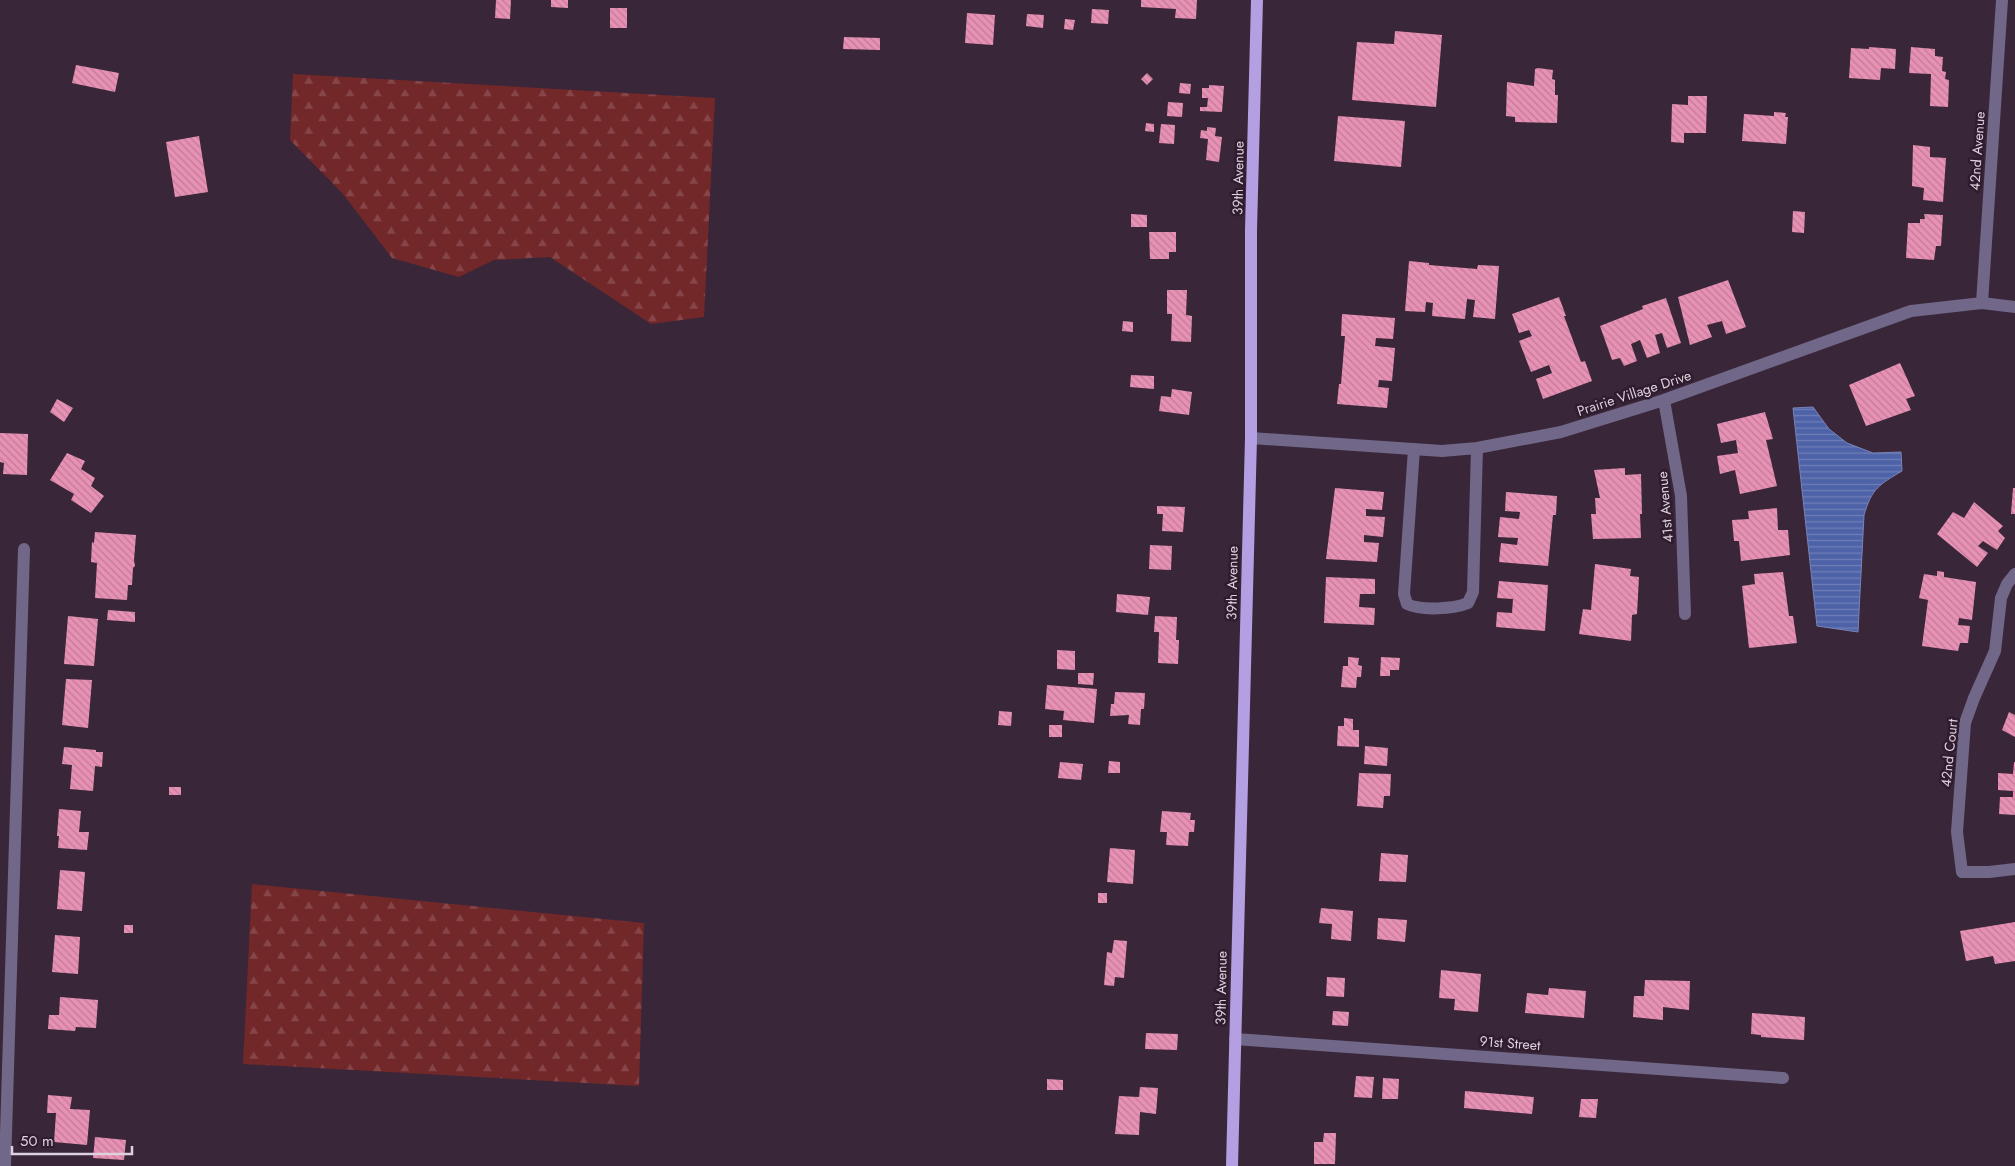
<svg xmlns="http://www.w3.org/2000/svg" width="2015" height="1166" font-family="Jost,sans-serif">
<defs>
<pattern id="forest-firs" width="22" height="20" patternUnits="userSpaceOnUse" patternTransform="scale(1.25)"><rect width="22" height="20" fill="#722729"/><path d="M5 1l3.5 6h-7zM16 11l3.5 6h-7z" fill="#864548"/></pattern>
<pattern id="water-rules" width="6" height="5" patternUnits="userSpaceOnUse" patternTransform="scale(1.25)"><rect width="6" height="5" fill="#4e62a8"/><path d="M0 2.5h6" fill="none" stroke="#6f7fb7"/></pattern>
<pattern id="building-back-hatch" width="6" height="6" patternUnits="userSpaceOnUse" patternTransform="scale(1.25)"><rect width="6" height="6" fill="#e891b4"/><path d="M-1 5l2 2M0 0l6 6M5-1l2 2" fill="none" stroke="#bf7c98"/></pattern>
</defs>
<rect width="100%" height="100%" fill="#392639"/>
<!-- forest -->
<path fill="url(#forest-firs)" d="M293,74L715,98L704,317L651,324L550,257L494,260L459,277L392,258L343,194L290,140Z
M252,884L644,923L639,1086L243,1064Z"/>
<!-- water -->
<path fill="url(#water-rules)" stroke="#7983b8" d="M1813,407L1829,429L1847,443L1873,453L1901,452L1902,471C1879,485 1872,488 1864,515L1858,632L1817,626L1793,408Z"/>
<!-- building -->
<path fill="url(#building-back-hatch)" d="M496,0H511L510,19L495,18Z
M551,0H568V8L551,7Z
M1141,0H1197L1196,19L1175,18L1176,9L1141,7Z
M610,8H627V28H610Z
M1092,9L1109,10L1108,24L1091,23Z
M967,13L995,15L993,45L965,43Z
M1027,14L1044,15L1043,28L1026,26Z
M1065,19L1075,20L1073,30L1064,29Z
M1395,31L1442,35L1436,107L1352,100L1357,42L1394,44Z
M844,37L880,38V50L843,49Z
M1869,47L1896,49L1895,69L1881,68L1880,80L1849,78L1851,48L1869,49Z
M1911,47L1935,49V56L1943,57L1942,71L1946,72L1945,79L1949,80L1948,107L1930,106L1931,74L1909,73Z
M76,65L119,73L115,92L72,83Z
M1538,68L1553,70L1552,79L1555,80V95H1558L1557,123L1515,122V117L1506,116L1507,82L1534,86L1535,69Z
M1147,73L1153,79L1147,85L1141,79Z
M1180,83L1191,84L1190,94L1179,93Z
M1209,85L1224,86L1222,112L1200,111V107H1207L1208,98H1202V88H1209Z
M1688,96H1707L1706,133H1684V143L1671,142L1672,104L1688,105Z
M1168,102L1183,103L1182,117L1167,116Z
M1774,112L1786,113L1785,117H1788L1786,144L1742,141L1744,114L1774,116Z
M1338,116L1405,121L1401,167L1334,161Z
M1146,123L1154,124V132L1145,131Z
M1161,124L1175,125L1174,144L1159,143Z
M1207,127L1216,128L1215,136L1222,137L1219,162L1206,160L1208,139L1200,138L1201,130L1207,131Z
M199,136L208,192L175,197L166,142Z
M1913,145L1930,147V157L1946,158L1943,202L1923,200L1924,188L1912,186Z
M1793,211L1805,212L1804,233L1792,232Z
M1131,214L1147,215V227H1131Z
M1924,214L1943,215L1941,246H1936L1934,260L1906,258L1908,223H1920V219H1925Z
M1149,232H1176V252H1169V259H1150Z
M1409,261L1429,263V265L1477,269L1478,265L1499,266L1495,319L1473,317L1475,300L1467,299L1465,319L1432,316L1433,303L1426,302L1425,312L1405,311Z
M1728,280L1746,327L1726,334L1722,321L1707,325L1712,337L1690,345L1678,297Z
M1167,290H1187L1186,315L1192,316L1191,342L1171,341L1172,314H1167Z
M1559,297L1566,316H1564L1581,362L1585,361L1592,381L1543,399L1536,379L1552,373L1549,365L1531,372L1519,341L1532,336L1529,330L1519,333L1512,314Z
M1666,298L1681,343L1667,348L1662,333L1655,335L1660,353L1647,358L1640,340L1631,344L1637,361L1624,366L1620,358L1612,360L1600,326L1643,309L1642,306Z
M1342,314L1395,318L1393,339L1376,338L1375,346L1395,348L1392,381L1379,380L1378,387L1389,388L1387,408L1337,404L1339,384H1341L1345,336H1341Z
M1123,321L1133,322V332L1122,331Z
M1900,363L1915,396L1906,399L1911,410L1866,426L1849,385Z
M1131,375L1154,376V389L1130,387Z
M1172,389L1192,392L1189,415L1159,411L1161,396L1171,397Z
M57,399L73,408L64,422L50,412Z
M1765,412L1773,439L1766,440L1777,486L1740,494L1735,470L1720,474L1717,456L1738,453L1736,440L1721,443L1717,424Z
M0,433L28,434L27,475L3,474L4,463L0,462Z
M67,453L85,461L81,469L95,478L91,486L104,496L91,513L71,500L74,494L50,480Z
M1625,468V475L1641,474L1642,514H1640L1641,538L1593,539L1591,514H1596L1595,498H1600L1594,470Z
M1335,488L1384,492L1382,510L1366,509V516L1385,517L1383,537L1364,535V542L1379,543L1377,562L1326,559Z
M2013,488H2015V514H2011Z
M1506,492L1557,496L1556,515H1553L1548,566L1499,562L1501,543L1517,545L1518,538L1498,537L1500,517L1519,519L1520,512L1505,511Z
M1974,502L2003,526L1998,531L2005,538L1997,550L1983,541L1978,546L1988,553L1977,567L1937,534L1953,512L1964,518Z
M1157,506L1185,507L1183,532L1162,531L1163,514H1157Z
M1777,508L1778,530H1788L1790,555L1741,561L1739,541H1734L1732,520L1749,519L1748,511Z
M95,532L136,535L134,560L135,566L133,568L132,585H128L127,600L95,598L97,563L91,562L92,542L94,543Z
M1150,545L1172,546L1171,570L1149,569Z
M1595,564L1631,569L1630,576L1639,577L1637,614L1632,615L1631,641L1579,634L1583,609L1591,610Z
M1937,571L1944,572V577L1976,582L1972,620L1959,618L1958,625L1970,626L1968,643H1960L1958,651L1922,646L1928,600L1919,598L1924,574L1937,576Z
M1783,572L1789,616H1793L1797,643L1749,648L1742,586L1755,584L1754,574Z
M1326,577L1375,579V594H1360L1359,607L1375,608L1374,625L1324,623Z
M1499,581L1548,585L1545,631L1496,627L1497,612L1512,613L1513,599L1497,598Z
M1117,594L1150,597L1148,615L1116,612Z
M108,610L135,612V622L107,620Z
M68,616L98,619L94,666L64,664Z
M1155,616L1177,617L1176,640H1179L1178,664L1158,663L1159,632H1154Z
M1057,650L1075,651V670L1057,669Z
M1348,657L1359,658L1358,665L1362,666L1361,677H1357L1356,688L1341,687L1343,666H1348Z
M1381,657L1400,658L1399,670H1390V676H1380Z
M1078,673H1094L1093,685L1078,684Z
M66,679L92,680L88,728L62,725Z
M1047,685L1097,689L1094,723L1063,720L1064,711L1045,709Z
M1115,692L1145,693L1144,709H1141L1140,725L1128,724L1129,715L1110,716L1111,704H1114Z
M999,711L1012,712L1011,726L998,725Z
M2009,712L2015,715V737L2002,730Z
M1344,718L1353,719V730H1359V747L1337,746L1338,726H1344Z
M1049,725H1062V737H1049Z
M1365,746L1388,748L1387,766L1364,764Z
M64,747L96,750V752H103L102,767L95,766L93,791L70,789L72,765L62,764Z
M1109,761L1120,762V773H1108Z
M1060,762L1083,764L1081,780L1058,778Z
M2014,762H2015V815L1999,814L2000,797H2013V791L1998,790V773L2013,774Z
M1359,773L1391,774L1390,796H1384L1383,808L1357,806Z
M169,787H181V795H169Z
M59,809L81,811L79,832H89L87,850L58,848L59,836H57Z
M1162,811L1191,813L1190,820H1195L1194,832H1189L1188,846L1166,845L1167,832H1160Z
M1110,848L1135,850L1133,884L1107,882Z
M1381,853L1408,855L1406,882L1379,881Z
M60,870L85,872L82,911L57,909Z
M1098,893H1107V903H1098Z
M1321,908L1353,911L1351,941L1331,939L1332,924L1319,923Z
M1378,918L1407,920L1405,942L1377,939Z
M2015,922V961L1995,964L1993,956L1966,961L1960,931Z
M124,925H133V933H124Z
M55,935L80,937L78,974L52,972Z
M1114,940L1127,941L1124,978L1115,977L1114,986L1104,985L1107,952L1112,953Z
M1441,970L1481,974L1478,1012L1454,1010L1455,999L1439,998Z
M1327,977L1345,978L1344,997L1326,996Z
M1645,980L1690,981L1689,1010L1663,1007V1020L1633,1017L1634,996H1644Z
M1549,988L1586,991L1584,1018L1525,1013L1527,993L1548,995Z
M60,997L98,1000L96,1028L76,1027L75,1031L48,1029L49,1015H59Z
M1333,1011L1349,1012L1348,1026L1332,1025Z
M1752,1013L1805,1017L1804,1040L1761,1037V1035L1751,1034Z
M1146,1033L1178,1034L1177,1050L1145,1049Z
M1356,1076L1374,1077L1372,1098L1354,1097Z
M1383,1078L1399,1079L1398,1099H1382Z
M1047,1079L1063,1080V1090H1047Z
M1140,1087L1158,1088L1156,1114L1140,1112L1139,1135L1115,1134L1119,1096L1139,1097Z
M1465,1091L1534,1097L1532,1114L1464,1108Z
M48,1095L72,1097L70,1109L90,1110L87,1145L54,1142L56,1113H47Z
M1581,1099H1598L1596,1118L1579,1117Z
M1324,1133H1336L1335,1164H1314V1142H1323Z
M95,1137L126,1140L124,1160L93,1158Z"/>
<g fill="none" stroke-linecap="round" stroke-linejoin="round">
<!-- minor -->
<path stroke="#716788" stroke-width="12" d="M1982,303L2002,0
M1664,400L1681,496L1685,614
M1251,438L1442,451L1477,448L1561,432L1664,400L1911,311L1982,303L2015,307
M1414,449L1404,594L1407,604C1421,611 1454,609 1468,603L1473,592L1477,448
M2015,574L2007,584L2001,598L1995,651L1974,698L1965,723L1957,832L1962,872H1989L2015,869
M1235,1039L1783,1078
M5,1166L24,549"/>
<!-- major -->
<path stroke="#b49fe2" stroke-width="12" d="M1232,1166L1251,438V230L1257,0"/>
</g>
<g text-anchor="middle" dominant-baseline="central" stroke-width="5" stroke-linejoin="round" paint-order="stroke">
<!-- street labels -->
<g font-size="14" fill="#ded1dd" stroke="#2f1d2f">
<text transform="translate(1977 151) rotate(-86)">42nd Avenue</text>
<text transform="translate(1238 178) rotate(-89)">39th Avenue</text>
<text transform="translate(1634 393) rotate(-18)">Prairie Village Drive</text>
<text transform="translate(1665 507) rotate(-95)">41st Avenue</text>
<text transform="translate(1232 583) rotate(-89)">39th Avenue</text>
<text transform="translate(1949 753) rotate(-84)">42nd Court</text>
<text transform="translate(1221 988) rotate(-89)">39th Avenue</text>
<text transform="translate(1510 1043) rotate(4)">91st Street</text>
</g>
</g>
<!-- scale -->
<path d="M12 1146v8h120v-8" fill="none" stroke="#ded1dd" stroke-width="2.5"/>
<text x="20" y="1146" font-size="15" fill="#ded1dd" stroke="#2f1d2f" stroke-width="4" paint-order="stroke">50 m</text>
</svg>
